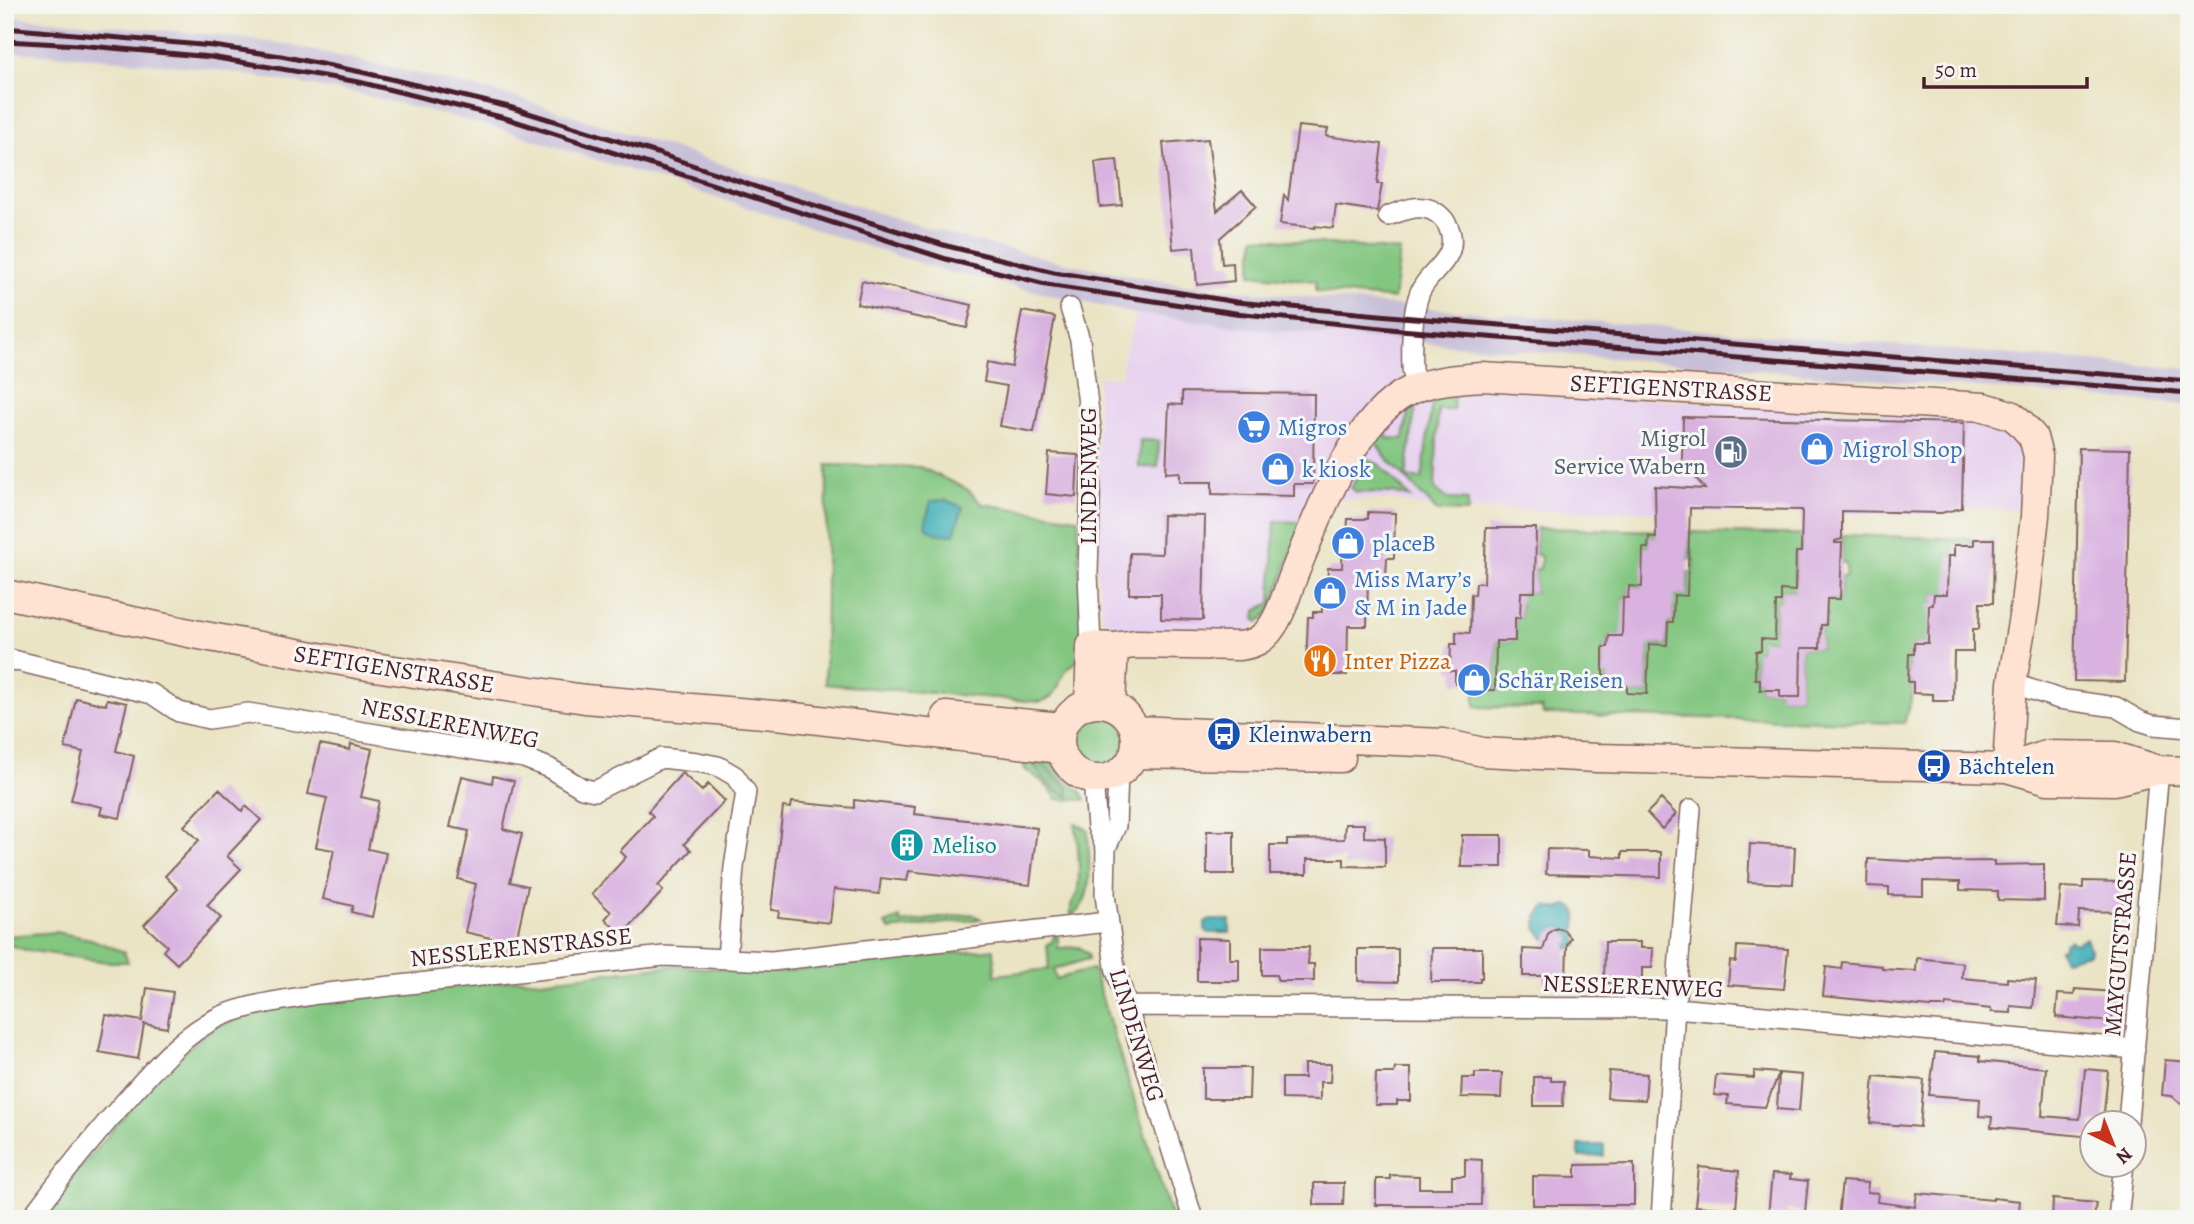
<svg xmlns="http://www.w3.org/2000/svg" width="2194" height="1224" font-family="Alegreya,serif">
<rect width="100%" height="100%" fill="#f6f6f2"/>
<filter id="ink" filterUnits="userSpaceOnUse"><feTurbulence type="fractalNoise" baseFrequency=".0143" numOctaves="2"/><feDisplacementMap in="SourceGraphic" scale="14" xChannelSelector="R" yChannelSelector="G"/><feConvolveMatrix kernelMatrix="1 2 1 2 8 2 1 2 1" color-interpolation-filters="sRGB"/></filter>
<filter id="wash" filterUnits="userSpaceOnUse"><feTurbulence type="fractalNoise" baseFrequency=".00686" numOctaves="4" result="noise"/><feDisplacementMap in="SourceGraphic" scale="28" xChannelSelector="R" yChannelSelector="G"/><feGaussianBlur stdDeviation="1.57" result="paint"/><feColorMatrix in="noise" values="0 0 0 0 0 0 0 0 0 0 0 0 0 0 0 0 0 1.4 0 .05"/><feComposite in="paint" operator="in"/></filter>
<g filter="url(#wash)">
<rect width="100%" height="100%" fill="#eae4c5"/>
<!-- built -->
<path fill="#e7d2ef" d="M1137,314L1269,330L1403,341L1406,367L1403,376L1271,610L1246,634L1108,636L1105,631L1097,570L1098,377H1122L1123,359Z
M1459,388L2003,420L2028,449L2027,503L2016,509L1967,508L1943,515L1436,509L1395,500L1335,499L1369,440L1410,403Z"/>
<!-- industrial -->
<path fill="#c8bfd8" d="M5,16L215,35L283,44L363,61L512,96L777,182L950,235L1066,263L1183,285L1415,307L2189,369V405L1269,330L1136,314L941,270L501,129L356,93L211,69L78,56L5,52Z"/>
<!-- green -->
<path fill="#82c680" stroke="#667256" stroke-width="2" d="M1255,237L1400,251L1394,299L1316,291V281L1251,274Z
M1454,392L1453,410H1438L1435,489L1448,499L1468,500V512L1437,511L1386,457L1376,443L1378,435L1386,426L1387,438L1404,439L1409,407L1416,402L1406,477L1422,479L1432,402L1440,394Z
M1140,440L1159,441L1158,467H1139Z
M1367,459L1380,465L1411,498L1393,493L1356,492L1351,488Z
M827,465L920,467L967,489L982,504L1078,518L1083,654C1078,663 1071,664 1066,671C1055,685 1062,695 1040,702L825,684Z
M1275,521L1299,522L1302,524L1271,610L1259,622L1255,619L1256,611L1271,603Z
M1536,528L1669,531V538H1649L1647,587H1629L1628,598H1623L1627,636H1609L1608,647H1603V674L1608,675L1607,686H1627L1628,693L1647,694L1649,644L1667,645L1668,622L1673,621V608L1669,595H1687L1688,572H1693V559H1688L1689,532L1822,535L1802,541L1801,552L1796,553L1795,580L1800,591L1782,590L1781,602H1776L1775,629L1780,640L1762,639L1761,651H1756L1755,678L1760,679V690H1780L1781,697H1800L1801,648H1820L1821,625H1826L1821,599H1840L1841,576H1846V563L1841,562L1842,535L1974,539V545H1954V556H1948L1953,594H1934L1933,643H1914V654H1909L1908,682H1913V693L1904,723L1543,714L1542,708L1475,707V690H1495L1496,641H1514L1515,618H1520L1521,605L1516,592H1535V569H1540L1541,556L1536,555Z
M1070 741a28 28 0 1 1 56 0a28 28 0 1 1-56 0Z
M1026,754L1043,756L1053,764L1065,780L1081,792L1086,800L1057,799C1048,785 1038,777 1024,769Z
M1075,823L1088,830C1088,854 1097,903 1071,915C1070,901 1073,904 1077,893C1081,878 1078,839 1075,823Z
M972,914L981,919L890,930L885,924L900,918L901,923Z
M55,932L91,939L124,952L128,962H107L26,950L12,946L6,938L8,936Z
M1054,936H1058V948L1079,947L1088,954L1089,959L1054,969L1056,979L1093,969L1172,1219H95L42,1213L169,1063L215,1027L252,1014L296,1004L521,979L540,981L669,966L780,972L994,949L995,975L1049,969L1047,944L1052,942Z"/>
<!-- forest -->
<path fill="#69ab6e" stroke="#5a654c" stroke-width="2" d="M1033,761L1043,763L1069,789V796C1055,794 1036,774 1033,761Z"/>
<!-- water -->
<path fill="#3fafb8" stroke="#446772" stroke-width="2" d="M945,500L963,507L954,534C942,535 933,535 925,525L931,501Z
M1567,905L1573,907L1577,913L1576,930L1578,946L1573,945L1571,948L1567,949C1572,926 1553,921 1546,940L1549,945L1537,929V916L1546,906L1559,909Z
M1209,920H1230V933H1209L1205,930V922Z
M2086,938L2090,950L2089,954L2064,960L2059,949L2064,947V943L2070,940L2075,943Z
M1579,1145H1604V1156L1579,1157Z"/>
<g id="blocks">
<!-- building -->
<path fill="#d9b2e0" d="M1298,126L1328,129L1326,136L1382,144L1377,184H1382L1377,211L1336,205L1333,228L1315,226V228L1280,224L1284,195L1288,200Z
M1208,139L1217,211L1242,190L1256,206L1220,238L1222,264L1233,263L1234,281L1197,285L1194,247L1173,249L1163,143Z
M1117,160L1122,205L1100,207L1095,162Z
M862,281L972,305L967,328L857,304Z
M1022,311L1055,317L1034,432L1000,426L1007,386L984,382L987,362L1012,367Z
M1182,392L1314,394L1313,484H1294V496L1212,494V482H1180V472L1166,473L1169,404L1182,405Z
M1683,417L1964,423L1962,508L1941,513L1842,511V539L1835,541V543H1842L1840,599H1827L1826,625H1821L1820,648H1801L1800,697H1780V690H1760V679H1755L1756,651H1761V639L1775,640L1776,602H1781V590L1795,591L1796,552H1801L1802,510L1690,508L1687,596L1674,595L1673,622H1668L1667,645L1649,644L1647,694L1627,693V686H1607L1608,675H1603V647H1608L1609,636H1622L1623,598H1628L1629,586L1642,587L1643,548H1648L1649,537L1656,538L1655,486L1705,489L1682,461Z
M2079,448L2130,449L2125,682L2074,681Z
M1049,453L1078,455L1076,497L1046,494Z
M1368,512L1395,513L1394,558H1387L1386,577L1368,576L1367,626H1348L1347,675H1327V668L1306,667L1308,617H1313V612H1322V586H1327L1328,568H1342L1343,537H1347L1348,519H1368Z
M1163,515L1205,516L1203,620L1161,619V594H1129L1130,553L1162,554Z
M1486,528H1536L1535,592H1521L1520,618H1515V641H1496L1495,690H1475V683H1455V671H1450L1451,644H1456V632L1470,633L1471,594L1475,595L1476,583H1484Z
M1974,539H1994L1993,603H1980L1979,629H1973V652H1954L1953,701H1933V694L1913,693V682H1908L1909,654H1914V643H1928L1929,605H1933L1934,594H1947L1948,556H1954V545H1974Z
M76,698L106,705L107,699L127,703L116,751L134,756L120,818L100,814L102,807L71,800L83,752L65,748Z
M320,744L350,750L351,744L372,749L361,797L379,801L368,849L386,853L372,917L351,912L353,906L323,899L334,850L316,847L327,798L308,794Z
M682,773L702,791L708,784L725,801L684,844L691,850L658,886L663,891L622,935L605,919L611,912L592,894L626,857L620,851L653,816L648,811Z
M462,776L492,783L493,776L514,781L503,829L522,834L510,882L528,886L514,950L493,945L495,939L465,932L476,884L458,879L469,831L450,827Z
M219,789L242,811L246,806L261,820L227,856L241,869L207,905L221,918L177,964L163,951L167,946L144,925L178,889L165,876L199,840L184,826Z
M1661,799L1676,814L1662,829L1647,813Z
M854,800L915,807L914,814L1037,828L1030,885L909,871L907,881L881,878L879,894L834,889L830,923L778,917L779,911L771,910L783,807L791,808L792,802L854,808Z
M1345,824H1364V837L1385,838V867L1344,866V859H1307V874H1270V845H1287V840L1344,839Z
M1207,831H1234V874H1207Z
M1462,835H1502V867H1461Z
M1750,844L1795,847L1793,884L1748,882Z
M1547,849L1589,850V856L1622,858V852H1661V877L1546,874Z
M1868,859L1924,862L1994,861V865L2044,864V901L1998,900V891L1960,890V882L1923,881V896L1889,895V887L1867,886Z
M2083,881L2123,882L2122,912L2079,911L2078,927L2057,926L2061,887L2083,888Z
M1558,928L1564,930L1571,938L1567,945L1566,983H1544V976H1523V949L1543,950L1548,934L1552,930Z
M1197,938L1230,939V959H1239V981H1197Z
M1605,942H1640V948H1653L1652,968H1642V983H1604Z
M1737,946L1788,949L1784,989L1728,985L1730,961L1736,962Z
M1262,947H1309L1308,964H1314V981H1278L1276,975H1262Z
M1432,948H1482V978H1480V982H1431Z
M1358,949H1398V982L1358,981Z
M1917,958L1963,963L1962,978L2007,982V978L2036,980L2033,1008L2011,1006V1013L1991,1012V1009L1946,1004L1945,1007H1930L1823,996L1826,967L1841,969L1842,962L1882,966V969L1916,971Z
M147,988L173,992L167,1028L144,1024L138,1059L99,1052L106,1015L142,1021Z
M2075,989L2114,992L2112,1022L2056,1017L2058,994L2074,995Z
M1935,1052L1980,1056V1061L2046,1068L2042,1116L2080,1119L2085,1069L2108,1071L2103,1123H2092V1137L1991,1127L1992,1117L1979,1116L1980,1099L1929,1095Z
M2165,1060L2189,1062V1111L2172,1096L2162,1095Z
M1304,1064H1331L1330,1082H1320V1100L1282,1099V1078H1304Z
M1203,1068H1250L1249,1099H1203Z
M1395,1068H1411V1101H1397V1105H1375L1376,1073H1394Z
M1609,1071L1647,1074L1645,1100L1607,1098Z
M1754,1071L1802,1075L1799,1111L1777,1109L1779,1074L1765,1107L1727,1104L1728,1096L1714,1095L1716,1075L1754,1078Z
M1475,1073H1502L1501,1098L1461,1097L1462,1078H1475Z
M1874,1076L1924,1080L1920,1127L1870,1123Z
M1534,1077H1551V1081H1564L1563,1106H1534Z
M1465,1159L1482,1160L1481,1205H1376V1179H1390V1175L1419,1176V1188H1452V1176H1465Z
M1634,1164V1205H1533V1176L1576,1177V1165Z
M1699,1167L1739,1171L1736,1209L1695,1206Z
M1772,1174L1791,1175L1790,1179L1808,1181L1805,1212L1787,1210L1786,1217L1768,1216Z
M1842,1181L1868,1183L1867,1192L1878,1193L1877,1202L1915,1207L1917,1193L1993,1200V1198L2020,1201L2018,1219H1838Z
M1314,1183H1344L1343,1205H1314Z
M2053,1199L2096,1203L2094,1219H2052Z"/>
</g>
</g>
<g filter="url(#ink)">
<use href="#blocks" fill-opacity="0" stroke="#826461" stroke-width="2"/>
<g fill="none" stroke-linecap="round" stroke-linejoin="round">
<!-- street casing -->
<g stroke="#826461" stroke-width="22">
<path id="street" d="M1388,216C1399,212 1412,206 1424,208C1445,211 1457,235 1449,253C1442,268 1426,277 1420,292C1412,312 1411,346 1412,367C1412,374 1415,381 1418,388
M1070,308L1080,340L1092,436L1088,573L1091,646
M5,658L152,694L179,712L209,719L248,713L524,758L549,768L582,788L595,791L661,758L697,762L718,766L735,776L746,792L734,867L727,958
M2012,683L2059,699L2116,707L2140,721L2153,725L2189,728
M1118,774L1116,826L1106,848L1105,895L1115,967L1193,1219
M1093,780L1097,827L1106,848
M1128,1006L1675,1008L2135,1049
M2128,1122L2159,770
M30,1219C63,1174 98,1131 135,1090C160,1062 184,1034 219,1017C248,1004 287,1000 318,994L664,956L772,961L1107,922
M1661,1219L1675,1008L1691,809
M2118,1219L2124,1164"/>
</g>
<!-- secondary casing -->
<g stroke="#826461" stroke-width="31">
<path id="secondary" d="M5,594L194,634L368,666L585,699L786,716L1060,749
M1060 741a38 38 0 1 1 76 0a38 38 0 1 1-76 0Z
M1089,704L1091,646L1114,647L1135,644L1240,646C1253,644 1263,640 1271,628C1282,613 1287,592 1294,574C1316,520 1353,418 1409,391C1431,380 1457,379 1482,377L1984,407L2011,415L2020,422L2033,437L2038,456L2035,516L2025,604L2012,683L2007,768
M1111,705L1114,647
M946,716L1062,727
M1135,730L1443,743L1483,752L1597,758L2007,768L2048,780L2115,781L2159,770L2189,771
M1134,754L1341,758
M2007,768L2046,755L2115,756L2159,770"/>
</g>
<!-- street -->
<use href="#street" stroke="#fff" stroke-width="19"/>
<!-- secondary -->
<use href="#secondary" stroke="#fee3d2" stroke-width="28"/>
<!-- rail -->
<path stroke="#4a1f2b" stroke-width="5" d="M5,28L213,46L281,56L361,72L509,107L657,153L774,193L947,246L1054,272L1236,302L1401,317L2189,381
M5,41L78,45L211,57L359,82L505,118L946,259L1053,286L1235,313L1400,330L2189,393"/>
</g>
</g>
<!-- icons -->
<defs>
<g id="supermarket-disc" transform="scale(1.75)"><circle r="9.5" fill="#3f7fe0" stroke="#f6f6f2"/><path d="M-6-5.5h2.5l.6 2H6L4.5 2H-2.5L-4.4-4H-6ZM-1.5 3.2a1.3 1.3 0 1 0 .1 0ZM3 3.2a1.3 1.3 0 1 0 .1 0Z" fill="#fff"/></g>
<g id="shop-disc" transform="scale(1.75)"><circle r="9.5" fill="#3f7fe0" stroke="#f6f6f2"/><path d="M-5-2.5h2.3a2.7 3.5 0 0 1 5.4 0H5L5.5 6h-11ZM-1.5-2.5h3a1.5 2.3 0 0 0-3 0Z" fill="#fff"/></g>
<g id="fuel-disc" transform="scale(1.75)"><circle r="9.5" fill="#5c6f8a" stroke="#f6f6f2"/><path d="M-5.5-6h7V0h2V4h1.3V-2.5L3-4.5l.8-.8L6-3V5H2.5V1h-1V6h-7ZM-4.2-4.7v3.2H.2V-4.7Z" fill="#fff"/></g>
<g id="restaurant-disc" transform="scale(1.75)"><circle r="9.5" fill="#e8710a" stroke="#f6f6f2"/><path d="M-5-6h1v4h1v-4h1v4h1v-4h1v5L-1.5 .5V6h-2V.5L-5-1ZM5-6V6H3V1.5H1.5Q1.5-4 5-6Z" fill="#fff"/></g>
<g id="bus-disc" transform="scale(1.75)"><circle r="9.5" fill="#1a4fb4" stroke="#f6f6f2"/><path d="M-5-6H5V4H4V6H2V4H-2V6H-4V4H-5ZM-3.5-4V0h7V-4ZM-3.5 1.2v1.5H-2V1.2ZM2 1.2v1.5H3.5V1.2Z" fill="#fff"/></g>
<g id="building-disc" transform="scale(1.75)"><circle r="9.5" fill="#0f9aa8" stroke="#f6f6f2"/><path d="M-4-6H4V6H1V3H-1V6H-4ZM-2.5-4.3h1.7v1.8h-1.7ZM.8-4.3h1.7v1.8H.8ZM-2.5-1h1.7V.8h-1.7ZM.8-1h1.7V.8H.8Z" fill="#fff"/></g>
</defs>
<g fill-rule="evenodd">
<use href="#supermarket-disc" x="1254" y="427"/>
<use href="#shop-disc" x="1817" y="449"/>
<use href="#fuel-disc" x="1731" y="452"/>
<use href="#shop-disc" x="1278" y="469"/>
<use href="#shop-disc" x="1348" y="543"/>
<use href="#shop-disc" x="1330" y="593"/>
<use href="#restaurant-disc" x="1320" y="661"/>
<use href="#shop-disc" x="1474" y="680"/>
<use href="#bus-disc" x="1224" y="734"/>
<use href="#bus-disc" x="1934" y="766"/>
<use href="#building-disc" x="907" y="845"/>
</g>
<g text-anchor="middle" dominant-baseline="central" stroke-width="6" stroke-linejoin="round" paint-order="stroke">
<!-- street labels -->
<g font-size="24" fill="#4a1f2b" stroke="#f6f6f2">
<text transform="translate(1671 388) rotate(3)">SEFTIGENSTRASSE</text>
<text transform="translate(1088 476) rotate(-90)">LINDENWEG</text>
<text transform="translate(394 669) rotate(9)">SEFTIGENSTRASSE</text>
<text transform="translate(450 723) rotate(11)">NESSLERENWEG</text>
<text transform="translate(2120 944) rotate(-85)">MAYGUTSTRASSE</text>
<text transform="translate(521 947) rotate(-6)">NESSLERENSTRASSE</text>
<text transform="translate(1633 986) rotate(2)">NESSLERENWEG</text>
<text transform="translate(1137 1035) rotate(73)">LINDENWEG</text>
</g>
<!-- shop labels -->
<g font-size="24" fill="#366cbe" stroke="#f6f6f2" text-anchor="start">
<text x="1278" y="427">Migros</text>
<text x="1842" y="449">Migrol Shop</text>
<text x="1302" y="469">k kiosk</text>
<text x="1372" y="543">placeB</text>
<text x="1354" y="579">Miss Mary’s<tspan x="1354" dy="28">&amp; M in Jade</tspan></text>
<text x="1498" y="680">Schär Reisen</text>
</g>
<!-- service labels -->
<g font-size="24" fill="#4e5e75" stroke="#f6f6f2" text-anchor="end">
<text x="1706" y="438">Migrol<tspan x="1706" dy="28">Service Wabern</tspan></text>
</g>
<!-- food labels -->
<g font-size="24" fill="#c56008" stroke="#f6f6f2" text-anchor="start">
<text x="1344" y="661">Inter Pizza</text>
</g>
<!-- transit labels -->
<g font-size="24" fill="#164399" stroke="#f6f6f2" text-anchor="start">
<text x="1248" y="734">Kleinwabern</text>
<text x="1958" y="766">Bächtelen</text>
</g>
<!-- culture labels -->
<g font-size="24" fill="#0d838f" stroke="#f6f6f2" text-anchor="start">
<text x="932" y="845">Meliso</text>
</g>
</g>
<!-- margin -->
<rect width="2194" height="1224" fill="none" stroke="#f6f6f2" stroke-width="28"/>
<!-- north arrow -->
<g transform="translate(2113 1144) rotate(137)"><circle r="33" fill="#f6f6f2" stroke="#b1a0a2" stroke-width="2"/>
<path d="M0-5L12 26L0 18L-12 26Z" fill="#c8321e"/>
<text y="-10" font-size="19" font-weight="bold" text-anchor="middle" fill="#4a1f2b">N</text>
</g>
<!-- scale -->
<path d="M1924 77v10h163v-10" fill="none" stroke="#4a1f2b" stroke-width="3.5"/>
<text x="1935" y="77" font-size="21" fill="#4a1f2b" stroke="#f6f6f2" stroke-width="5" paint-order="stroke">50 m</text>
</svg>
